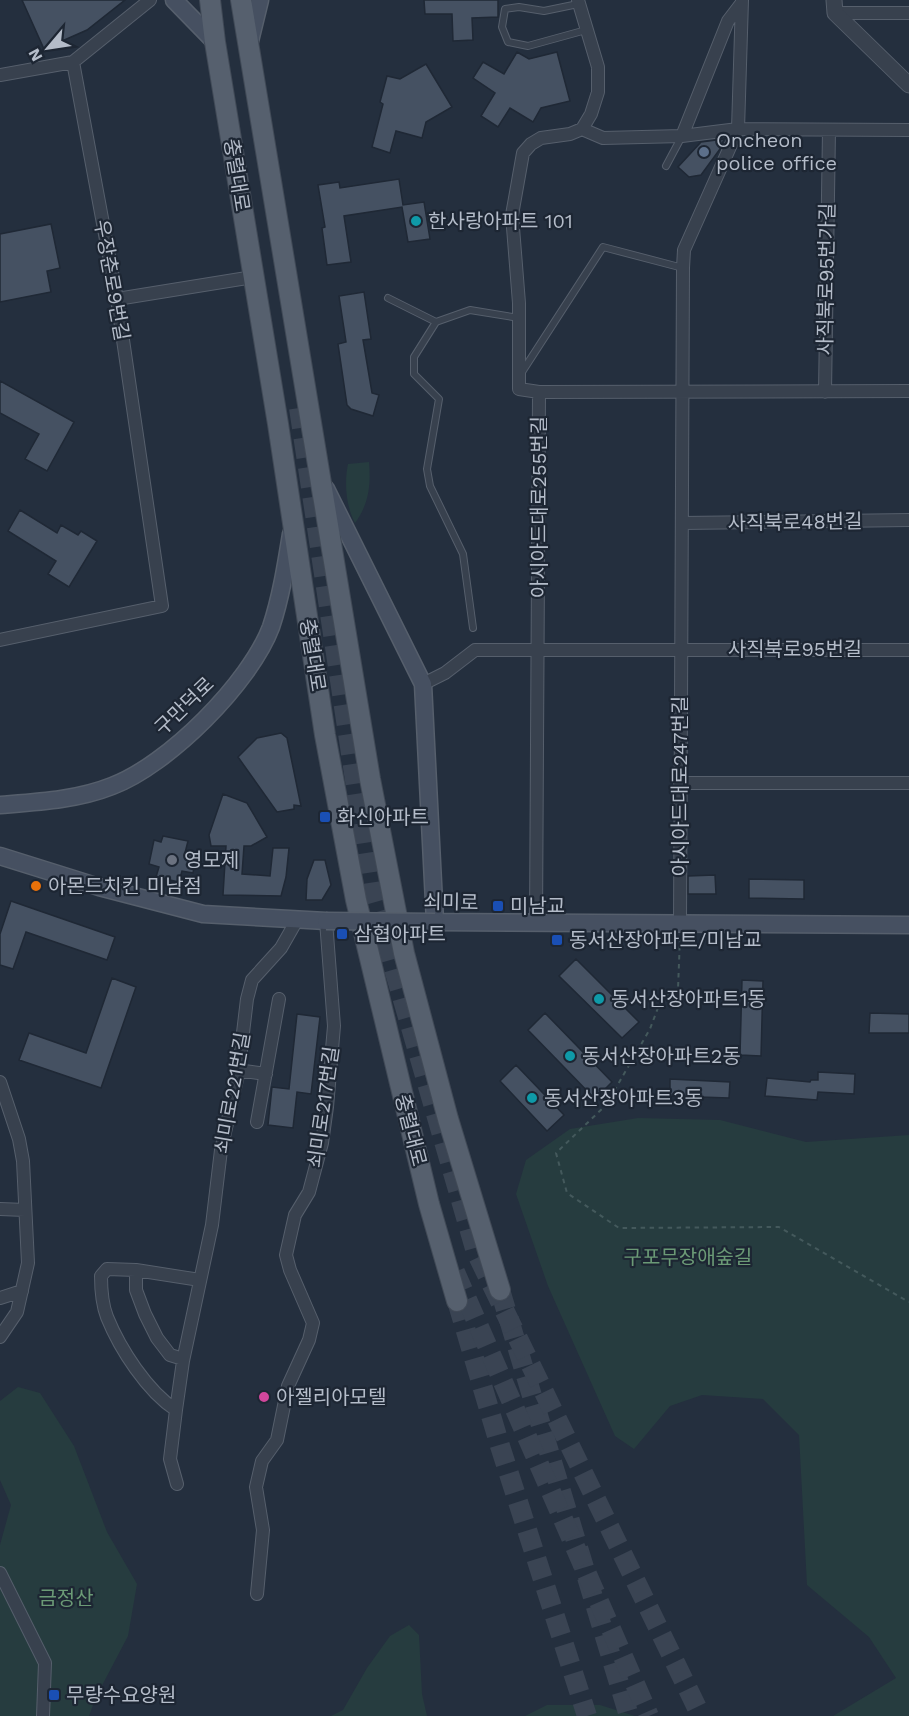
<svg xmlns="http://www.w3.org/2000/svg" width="909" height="1716" font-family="'Work Sans','Noto Sans KR',sans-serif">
<rect width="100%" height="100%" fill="#242f3e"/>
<!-- green -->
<path fill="#263c3f" d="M369,462C371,485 369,504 355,523C346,506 344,483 348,464Z
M638,1118L720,1120L806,1142L909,1135V1716H833L896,1678L869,1637L807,1585L799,1435L763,1399L702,1395L670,1406L634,1449L615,1436L548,1286L516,1194L526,1160L570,1129Z
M18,1387L40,1393L74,1446L107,1532L137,1584L128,1636L96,1697L89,1716H0V1545L11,1505L0,1480V1401Z
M409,1625L419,1635L422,1694L427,1716H331L343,1710L367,1668L390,1636Z
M547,1705H600L635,1716H525Z"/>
<!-- building -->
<path fill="#455162" stroke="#1f2835" stroke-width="1.5" d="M22,0H125L87,30L44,49Z
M424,0H498V17L472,18L473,40L453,41L452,14H425Z
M517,52L529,59L557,52L570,101L541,108L533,122L510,108L498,127L481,116L495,93L473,78L483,62L504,74Z
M426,64L452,107L426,122L422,138L396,131L390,153L372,147L383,104L380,102L387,76L400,79Z
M724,139L720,149L701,175L689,177L678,167L701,142Z
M399,179L403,205L424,202L430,239L408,242L402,207L344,216L351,262L327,265L322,228L325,227L318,185L339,182L340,188Z
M51,224L60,268L47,271L51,292L0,302V234Z
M364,292L371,339L363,340L372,393L379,395L373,416L351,409L347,405L338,344L346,342L339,296Z
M0,381L74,422L47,471L25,459L39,434L0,413Z
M20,510L57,533L61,525L78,535L81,531L97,541L69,587L48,574L56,561L8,531Z
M281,733L287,738L301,806L294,805V809L277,812L238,757L257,738Z
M223,794L247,803L267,837L251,846H244L242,874L270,876L273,848H289L286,877L281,896L223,895L226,846H211L209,835Z
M163,836L188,841L185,853L196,855L193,873L182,871L179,882L156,877L159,867L149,864L154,840L161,842Z
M314,860H325L331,885L322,900H306L307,879Z
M715,875L716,894H688V876Z
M749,879L804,880V899L749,898Z
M11,901L115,937L107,960L26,932L13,969L0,965V934Z
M576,959L639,1022L622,1038L559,976Z
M112,978L136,987L101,1088L19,1060L29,1033L86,1053Z
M742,980L763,981L761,1056L740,1055Z
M545,1013L612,1082L595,1099L528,1030Z
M870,1013L909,1014V1033H869Z
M297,1014L320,1017L311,1094L297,1092L293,1128L268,1125L272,1087L289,1089Z
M516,1065L564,1115L547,1131L500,1081Z
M818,1072L855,1074L854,1094L818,1092L817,1100L765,1096L767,1078L810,1082L811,1080H818Z
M670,1079L730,1082L729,1098L670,1096Z"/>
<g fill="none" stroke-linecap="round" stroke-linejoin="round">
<!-- primary-tunnel -->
<path stroke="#3a4453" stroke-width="20" stroke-dasharray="20 10" stroke-linecap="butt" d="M500,1290L629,1716
M457,1301L500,1446L587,1716"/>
<!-- trunk-tunnel -->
<path stroke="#3a4453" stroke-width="20" stroke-dasharray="20 10" stroke-linecap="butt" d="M299,408L372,893L476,1252L701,1716
M455,1272L649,1716"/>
<!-- service casing -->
<g stroke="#565f6c" stroke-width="8">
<path id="service" d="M578,4L544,11L519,7L505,9L502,27L508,42L528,46L586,30
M666,166L682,136
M388,298L436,322
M522,372L603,247L683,268
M473,628L463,554L430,486L427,469L439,399L414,374V357L436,322L470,310L519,318"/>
</g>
<!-- minor casing -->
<g stroke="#565f6c" stroke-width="14">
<path id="minor" d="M578,0L598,67V92L591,114L582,129L570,134L541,138L531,144L523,153L512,215L519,303V389L539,392L909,391
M835,13H909
M0,75L73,62L150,0
M582,129L603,138L682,136L738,129L909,130
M682,136L728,21L741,4
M117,299L253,277
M825,392L829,130
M682,523L909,520
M0,640L162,606L117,299L73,62
M423,684L445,673L475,650H909
M680,783H909
M680,923L683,268L684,250L738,129L742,0
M536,924L539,392
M237,1070L266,1074
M0,1082L19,1139L23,1161L28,1263L17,1312L0,1337
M257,1122L279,999
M0,1209L25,1210
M136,1270V1290L145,1314L157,1338L170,1355L183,1359
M0,1298L22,1291
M176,1410C147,1391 120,1349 107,1317C102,1304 101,1290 101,1276L107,1269L136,1270L200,1280
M177,1484L170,1459L176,1410L183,1361L212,1225L221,1150L238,1075L247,999L252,980L281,948L297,920
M0,1573L45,1663L43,1716
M257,1594L263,1530L256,1487L262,1461L277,1440L288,1386L309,1340L313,1323L290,1270L286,1255L295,1215L309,1192L322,1143L327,1107L334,1026L326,921"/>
</g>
<!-- tertiary casing -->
<g stroke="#565f6c" stroke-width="17">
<path id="tertiary" d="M834,0L835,13L909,85"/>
</g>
<!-- secondary casing -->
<g stroke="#565f6c" stroke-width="19">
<path id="secondary" d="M174,0L215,42
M250,41L260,0
M326,489L423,684L435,922L909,925
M0,805C37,802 77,800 112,786C168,765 250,683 271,627C281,597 286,565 291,534
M0,856L99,887L203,914L326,921"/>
</g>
<!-- primary casing -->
<g stroke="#414a57" stroke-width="22">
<path id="primary" d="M210,0L215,42L278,424L325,735L356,900L429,1204L457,1301
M241,0L370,779L404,953L448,1119L500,1290"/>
</g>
<!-- path -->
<path stroke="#44595c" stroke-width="2" stroke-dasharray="4.5 4.5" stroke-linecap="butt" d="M680,937L678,989L662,997L650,1029L606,1105L556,1153L567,1193L619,1228L779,1227L909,1302"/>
<!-- service -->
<use href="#service" stroke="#38414e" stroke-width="6"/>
<!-- minor -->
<use href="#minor" stroke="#38414e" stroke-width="12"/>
<!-- tertiary -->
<use href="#tertiary" stroke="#38414e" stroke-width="15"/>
<!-- secondary -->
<use href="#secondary" stroke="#465061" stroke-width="16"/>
<!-- primary -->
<use href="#primary" stroke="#56606e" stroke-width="20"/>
<!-- secondary-bridge casing -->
<g stroke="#565f6c" stroke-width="19" stroke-linecap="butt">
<path id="secondary-bridge" d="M326,921L435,922"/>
</g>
<!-- secondary-bridge -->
<use href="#secondary-bridge" stroke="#465061" stroke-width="16"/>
</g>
<!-- markers -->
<circle fill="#5c6f8a" stroke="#1d2633" stroke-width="2" cx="704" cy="152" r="6"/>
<g fill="#0f9aa8" stroke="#1d2633" stroke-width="2">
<circle cx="416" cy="221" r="6"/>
<circle cx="599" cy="999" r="6"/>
<circle cx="570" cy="1056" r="6"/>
<circle cx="532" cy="1098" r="6"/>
</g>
<g fill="#1a4fb4" stroke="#1d2633" stroke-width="2">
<rect x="319" y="811" width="12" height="12" rx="3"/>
<rect x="492" y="900" width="12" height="12" rx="3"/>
<rect x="336" y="928" width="12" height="12" rx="3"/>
<rect x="551" y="934" width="12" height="12" rx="3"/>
<rect x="48" y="1689" width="12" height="12" rx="3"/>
</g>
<circle fill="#6b7280" stroke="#1d2633" stroke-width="2" cx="172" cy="860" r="6"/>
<circle fill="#e8710a" stroke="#1d2633" stroke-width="2" cx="36" cy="886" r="6"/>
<circle fill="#d1479c" stroke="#1d2633" stroke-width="2" cx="264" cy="1397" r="6"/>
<g text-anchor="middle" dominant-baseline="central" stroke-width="4.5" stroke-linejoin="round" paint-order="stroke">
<!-- poi labels -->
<g font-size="20" fill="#b4bcc9" stroke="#1d2633" text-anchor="start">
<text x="716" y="140">Oncheon<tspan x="716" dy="23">police office</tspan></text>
<text x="428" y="221">한사랑아파트 101</text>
<text x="337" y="817">화신아파트</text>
<text x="184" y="860">영모제</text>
<text x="48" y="886">아몬드치킨 미남점</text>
<text x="510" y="906">미남교</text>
<text x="354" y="934">삼협아파트</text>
<text x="569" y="940">동서산장아파트/미남교</text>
<text x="611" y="999">동서산장아파트1동</text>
<text x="582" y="1056">동서산장아파트2동</text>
<text x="544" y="1098">동서산장아파트3동</text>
<text x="276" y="1397">아젤리아모텔</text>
<text x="66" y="1695">무량수요양원</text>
</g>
<!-- street labels -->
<g font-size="20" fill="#b4bcc9" stroke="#1d2633">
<text transform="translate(237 175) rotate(81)">충렬대로</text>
<text transform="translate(826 279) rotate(-89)">사직북로95번가길</text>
<text transform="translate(112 280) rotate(80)">우장춘로9번길</text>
<text transform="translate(539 507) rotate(-90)">아시아드대로255번길</text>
<text transform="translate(795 522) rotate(-1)">사직북로48번길</text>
<text x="795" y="649">사직북로95번길</text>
<text transform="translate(313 655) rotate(81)">충렬대로</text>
<text transform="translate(184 706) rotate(-44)">구만덕로</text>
<text transform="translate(680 786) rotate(-90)">아시아드대로247번길</text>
<text transform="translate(451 902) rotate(1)">쇠미로</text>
<text transform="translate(232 1093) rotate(-80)">쇠미로221번길</text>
<text transform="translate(323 1107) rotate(-82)">쇠미로217번길</text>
<text transform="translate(411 1130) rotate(76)">충렬대로</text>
</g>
<!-- park labels -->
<g font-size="20" fill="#6b9a76" stroke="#1d2633">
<text x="688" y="1257">구포무장애숲길</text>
<text x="66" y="1598">금정산</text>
</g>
</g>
<!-- north arrow -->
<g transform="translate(48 48) rotate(241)" stroke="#1d2633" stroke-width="4.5" paint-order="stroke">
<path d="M0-4.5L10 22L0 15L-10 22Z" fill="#b4bcc9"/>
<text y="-9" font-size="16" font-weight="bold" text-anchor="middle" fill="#b4bcc9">N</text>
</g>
</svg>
